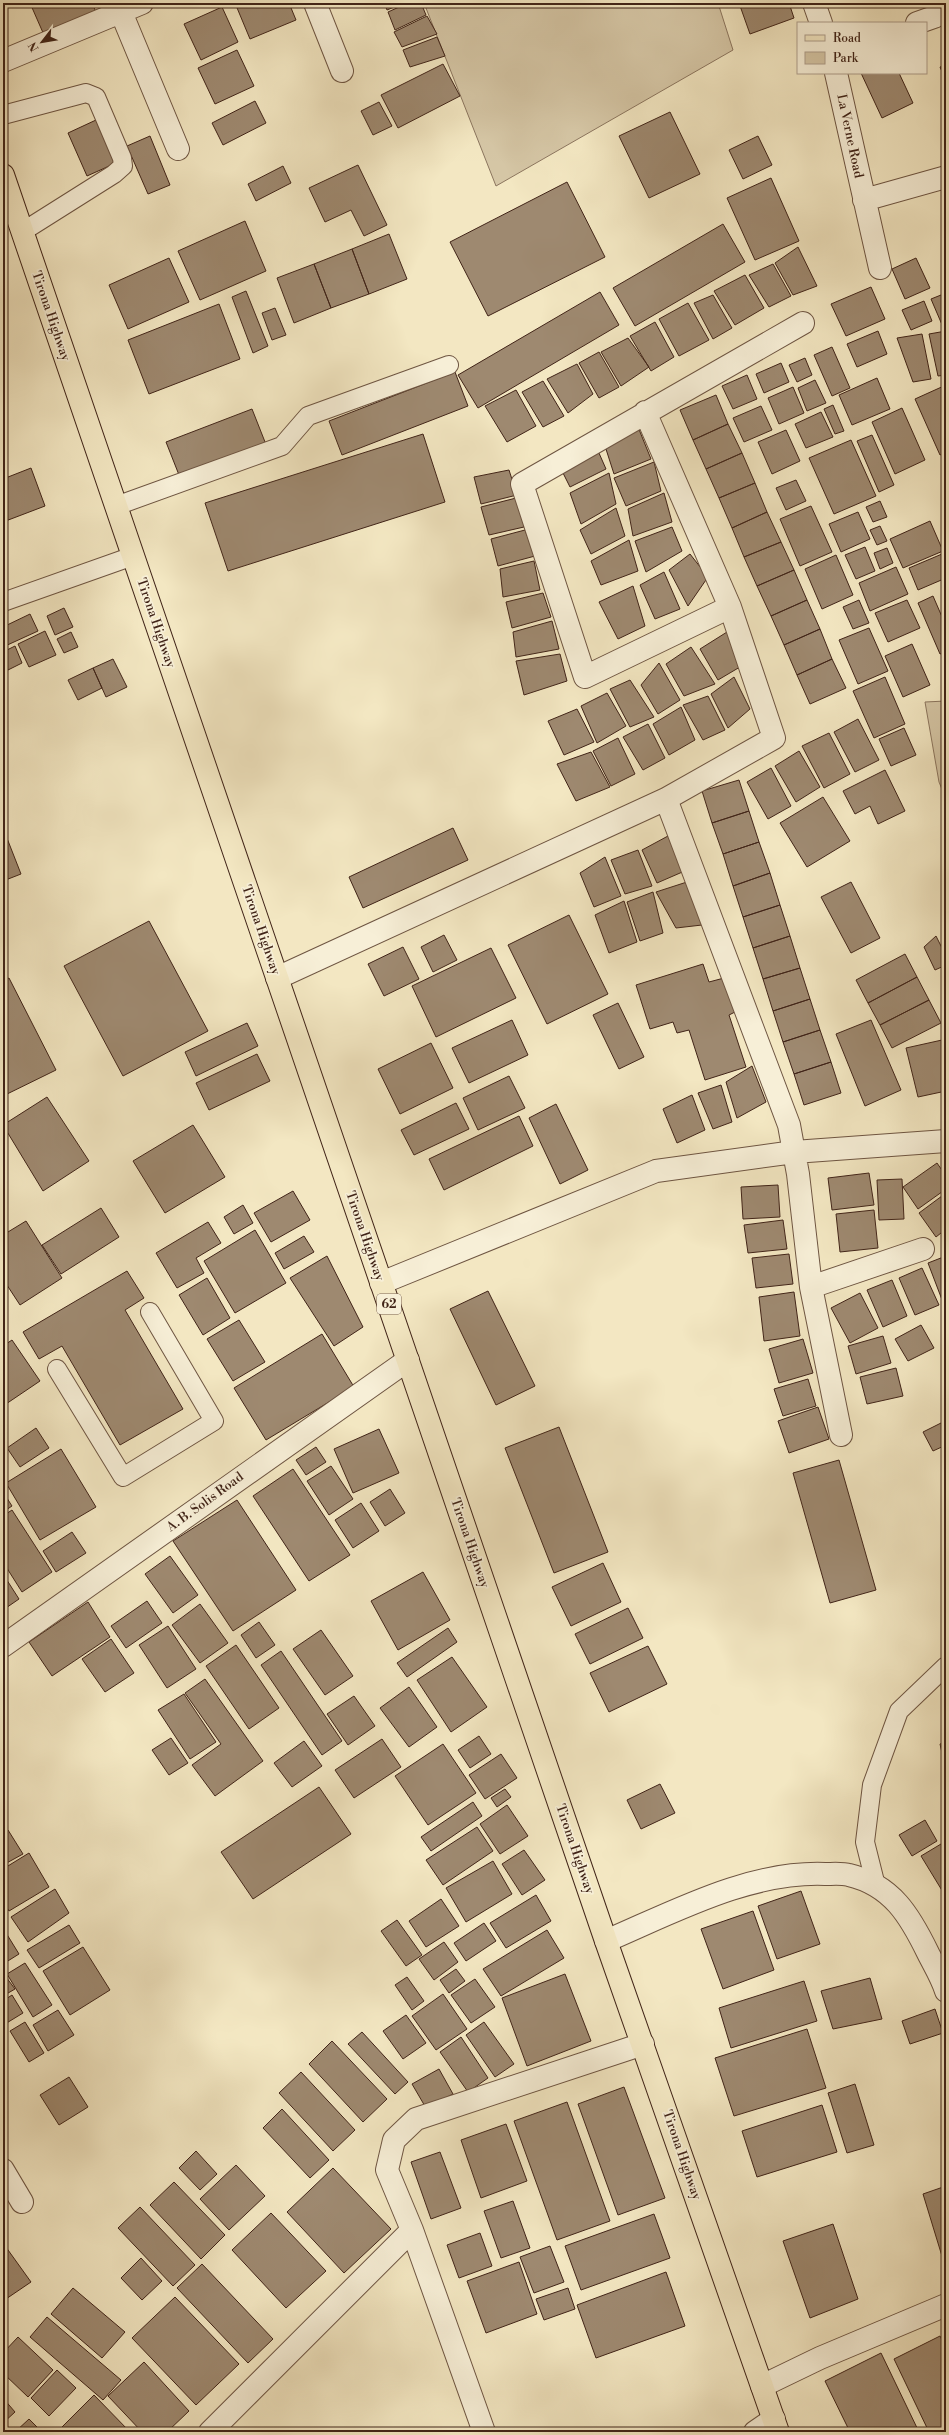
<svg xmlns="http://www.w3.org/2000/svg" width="949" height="2435" font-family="'Libre Bodoni',serif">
<rect width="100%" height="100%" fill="#f3e7c2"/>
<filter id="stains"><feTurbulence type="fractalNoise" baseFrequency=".005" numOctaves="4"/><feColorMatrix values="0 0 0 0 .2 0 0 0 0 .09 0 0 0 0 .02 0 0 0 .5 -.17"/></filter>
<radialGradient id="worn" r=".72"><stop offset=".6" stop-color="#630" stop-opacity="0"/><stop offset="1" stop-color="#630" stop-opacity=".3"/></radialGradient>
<!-- green -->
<path fill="#d5c6a5" stroke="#8b755e" d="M424,3H718L733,50L496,186Z
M946,701V799L939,782L925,702Z"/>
<!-- building -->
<path fill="#9e8970" stroke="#412418" d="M30,3H92L96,12L44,35Z
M235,3H289L296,20L250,39Z
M384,3H404L387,10Z
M408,3H421L426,15L395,30L388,12Z
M739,3H789L794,18L750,34Z
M222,7L238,42L201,60L184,24Z
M427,16L437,34L402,47L394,32Z
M437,37L445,56L410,67L403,50Z
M237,50L254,86L215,104L198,68Z
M443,64L460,96L398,128L381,95Z
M946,65V81L940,67Z
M861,73H899L913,103L882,118Z
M255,101L266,123L223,145L212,123Z
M379,102L392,126L373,135L361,111Z
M670,112L700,174L649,198L619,136Z
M96,120L116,163L87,176L68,133Z
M150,136L170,185L148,194L127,146Z
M758,136L772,165L743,179L729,150Z
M358,165L387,225L364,236L351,210L325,222L309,188Z
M283,166L291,183L256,201L248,184Z
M771,178L799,241L755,260L727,198Z
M567,182L605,257L488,316L450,242Z
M245,221L266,271L200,300L178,251Z
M723,224L745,262L635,326L613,288Z
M389,234L407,279L369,294L352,249Z
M798,247L817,286L793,295L775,263Z
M352,249L369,294L331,308L314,264Z
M169,258L189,302L128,329L109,285Z
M916,258L930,288L905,299L892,269Z
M314,264L331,308L294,323L277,278Z
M773,264L791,296L769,307L749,275Z
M745,275L764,308L735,325L714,291Z
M871,287L885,319L846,336L831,304Z
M246,291L268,346L253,353L232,297Z
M600,292L619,325L478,408L458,375Z
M946,293V326L943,327L931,299Z
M713,295L732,328L713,339L694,303Z
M924,301L932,321L911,330L902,310Z
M688,303L709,340L679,356L659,319Z
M219,304L240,359L149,394L128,340Z
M275,308L286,335L272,340L262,313Z
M655,322L674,357L651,371L630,336Z
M878,331L887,354L857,367L847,344Z
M946,331V375L938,376L929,334Z
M922,334L931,379L913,382L897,338Z
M628,338L649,367L621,386L601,352Z
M832,347L850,388L832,396L814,355Z
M599,352L619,387L599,398L579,363Z
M805,358L812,375L797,382L789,365Z
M781,363L789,382L764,393L756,374Z
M577,364L593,394L568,413L547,379Z
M455,372L468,406L342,455L329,421Z
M747,375L757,399L733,409L722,386Z
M877,378L890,409L852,425L839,395Z
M815,380L826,403L807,411L798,388Z
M543,381L564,416L543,427L522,392Z
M946,385V452L940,455L915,399Z
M793,387L804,413L779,424L768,398Z
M516,390L536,426L507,442L485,406Z
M716,395L728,424L693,440L680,410Z
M833,405L844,431L835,434L824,409Z
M761,406L772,430L744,442L733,418Z
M902,408L925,460L895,474L872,422Z
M252,409L267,447L181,480L166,442Z
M821,412L833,437L806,448L795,424Z
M728,424L742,453L706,469L693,440Z
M638,427L651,459L614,474L605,446Z
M786,430L800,461L772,474L758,442Z
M423,434L445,502L228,571L205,503Z
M872,435L894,485L879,492L857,441Z
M851,440L876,496L834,514L809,458Z
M595,444L606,469L570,487L558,463Z
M742,453L755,483L719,498L706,469Z
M654,462L661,491L626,506L614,478Z
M31,468L45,506L3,522V479Z
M509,470L517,495L481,504L474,477Z
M609,473L616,504L581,524L570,493Z
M796,480L806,501L786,510L776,488Z
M755,483L767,512L732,528L719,498Z
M664,493L672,522L633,536L628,509Z
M520,497L524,527L489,535L481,507Z
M880,501L887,517L873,522L866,507Z
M811,506L832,552L800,566L780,519Z
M616,508L625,536L591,554L580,530Z
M767,512L781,542L744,557L732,528Z
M858,512L870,539L841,552L829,524Z
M930,521L943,551L903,568L890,539Z
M880,526L887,541L877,545L870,530Z
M672,527L682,551L646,572L635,541Z
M525,530L535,556L498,566L491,539Z
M629,540L638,571L601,585L591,561Z
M781,542L794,570L757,586L744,557Z
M865,547L875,571L856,579L845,555Z
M887,548L893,563L880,569L874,553Z
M690,554L708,577L688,606L669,570Z
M942,554L946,563V578L918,590L909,568Z
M836,555L853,595L822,609L805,569Z
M534,561L540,590L503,597L500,569Z
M896,567L908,594L870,611L859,583Z
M794,570L807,600L771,616L757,586Z
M664,572L680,609L655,619L640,585Z
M633,586L645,626L618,639L599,602Z
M543,593L551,617L512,628L506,602Z
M933,596L946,626V652L940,654L918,603Z
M807,600L820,629L784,645L771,616Z
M859,600L869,623L853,629L843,607Z
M907,600L920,628L888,642L875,613Z
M64,608L73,627L55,635L47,616Z
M30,614L38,631L3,647V627Z
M552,621L559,649L516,657L513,632Z
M869,628L888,671L858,684L839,640Z
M820,629L832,659L797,675L784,645Z
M45,631L56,655L29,667L18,644Z
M71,632L78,647L64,653L57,639Z
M727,632L745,664L718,680L700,649Z
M912,644L930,685L903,697L885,656Z
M15,646L22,663L8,670L3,659V652Z
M691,647L715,684L684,696L666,664Z
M560,654L567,681L524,695L516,661Z
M113,659L127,687L106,697L93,668Z
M832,659L846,688L810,704L797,675Z
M659,663L680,700L658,714L641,685Z
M93,668L102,688L78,700L68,680Z
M734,677L750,709L728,728L711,694Z
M885,677L905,724L874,738L853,691Z
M630,680L654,717L630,727L610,689Z
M607,693L626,726L597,743L581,706Z
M708,696L725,730L703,740L683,705Z
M681,707L695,740L669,755L653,724Z
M577,709L594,742L564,755L548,721Z
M858,719L879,760L855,772L834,732Z
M648,724L665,758L643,770L623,737Z
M904,728L916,755L891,766L879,739Z
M829,733L850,774L824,788L802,746Z
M618,738L635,774L611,786L593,751Z
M799,751L820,787L796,802L775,766Z
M591,752L610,787L576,801L557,764Z
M771,768L791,806L768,819L747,782Z
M885,770L905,811L878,824L870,806L855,814L843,791Z
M739,780L749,811L712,823L702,791Z
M823,797L850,841L807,867L780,823Z
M749,811L759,842L723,854L712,823Z
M3,828L21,874L3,881Z
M453,828L468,860L363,908L349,877Z
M668,836L687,870L657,883L642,850Z
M759,842L770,873L733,886L723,854Z
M638,850L652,886L625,894L611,860Z
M605,857L621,896L594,907L580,873Z
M770,873L780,905L743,917L733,886Z
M690,881L702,925L676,928L656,892Z
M851,882L880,938L851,953L821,897Z
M653,892L663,933L640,941L627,902Z
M624,901L637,942L609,953L595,915Z
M780,905L790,936L753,948L743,917Z
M569,915L608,994L547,1024L508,945Z
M149,921L208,1031L123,1076L64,966Z
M444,935L457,960L433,972L421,947Z
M790,936L800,968L763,979L753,948Z
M936,936L946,956V965L935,970L924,947Z
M403,947L419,979L384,996L368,964Z
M491,948L516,998L436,1037L412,986Z
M905,954L917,977L868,1003L856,980Z
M703,964L709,982L724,978L735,1012L729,1015L746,1067L705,1080L689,1030L677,1033L673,1022L650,1029L636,985Z
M800,968L810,999L773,1011L763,979Z
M917,977L929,1000L880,1025L868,1003Z
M9,978L56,1070L3,1096V981Z
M810,999L820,1030L783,1042L773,1011Z
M929,1000L941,1023L892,1048L880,1025Z
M618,1003L644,1057L619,1069L593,1015Z
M512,1020L528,1055L469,1083L452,1048Z
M871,1020L901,1090L865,1106L836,1034Z
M247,1023L258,1046L196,1076L185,1052Z
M820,1030L831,1062L794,1074L783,1042Z
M942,1040L946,1057V1091L918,1097L906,1048Z
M431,1043L453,1088L400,1114L378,1069Z
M257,1054L270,1081L209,1110L196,1083Z
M831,1062L841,1093L804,1105L794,1074Z
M752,1066L766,1102L737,1118L726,1082Z
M509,1076L525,1108L478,1130L463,1098Z
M721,1085L732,1122L713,1129L698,1093Z
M692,1095L705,1130L677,1143L663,1109Z
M47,1097L89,1161L43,1191L3,1125Z
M456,1103L469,1129L414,1155L401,1130Z
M556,1104L588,1170L560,1184L529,1118Z
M519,1116L533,1146L444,1190L429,1159Z
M193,1125L225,1177L165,1213L133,1161Z
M937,1163L946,1176V1189L918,1209L903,1187Z
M869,1173L874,1205L832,1210L828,1178Z
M902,1179L904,1219L879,1220L877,1180Z
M778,1185L780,1217L743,1219L741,1187Z
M293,1191L310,1220L271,1242L254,1213Z
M946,1193V1229L936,1237L919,1213Z
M243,1205L253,1223L234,1234L224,1217Z
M101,1208L119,1237L61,1274L42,1245Z
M874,1210L878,1248L840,1252L836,1214Z
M783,1220L787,1249L748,1253L744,1225Z
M26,1221L62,1278L20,1305L3,1279V1235Z
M208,1222L221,1243L196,1258L204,1273L177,1288L156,1253Z
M255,1230L286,1283L235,1313L204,1261Z
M304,1236L314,1252L284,1269L275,1253Z
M789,1254L793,1284L756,1288L752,1258Z
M327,1256L363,1327L334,1346L290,1278Z
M946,1256V1305H944L928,1263Z
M922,1268L939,1305L915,1315L899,1278Z
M127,1271L144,1298L125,1310L183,1409L120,1445L62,1346L39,1359L23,1332Z
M207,1278L230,1318L203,1335L179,1295Z
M892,1280L907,1316L883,1327L867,1290Z
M488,1291L535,1386L496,1405L450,1309Z
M794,1292L800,1336L764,1341L759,1297Z
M860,1293L878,1328L850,1343L831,1308Z
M239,1320L265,1362L233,1381L207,1339Z
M921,1325L934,1348L908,1361L895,1339Z
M322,1334L354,1387L266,1440L234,1388Z
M883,1336L891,1363L856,1374L848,1346Z
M803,1339L813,1373L779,1383L769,1349Z
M12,1340L40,1381L3,1406V1346Z
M896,1368L903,1396L867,1404L860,1377Z
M808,1379L816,1406L783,1416L774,1389Z
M818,1407L829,1439L789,1453L778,1421Z
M943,1422L946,1427V1445L933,1451L923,1432Z
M559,1427L608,1552L554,1573L505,1448Z
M36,1428L49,1448L20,1467L7,1448Z
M379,1429L399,1473L353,1493L334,1449Z
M316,1447L326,1462L306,1475L296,1460Z
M61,1449L96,1507L40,1540L6,1483Z
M839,1460L876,1590L830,1603L793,1473Z
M331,1466L353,1499L329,1515L307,1481Z
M293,1469L350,1555L309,1581L253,1496Z
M390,1489L405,1513L385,1526L370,1502Z
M3,1492L12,1506L3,1512Z
M237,1500L296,1590L233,1631L173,1541Z
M361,1503L379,1531L353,1548L335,1520Z
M12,1510L52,1572L22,1592L3,1562V1516Z
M72,1532L86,1553L56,1572L43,1551Z
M170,1556L198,1595L173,1613L145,1574Z
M603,1563L621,1602L571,1626L552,1587Z
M423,1572L450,1620L398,1650L371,1601Z
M3,1574L19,1599L3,1610Z
M147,1601L162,1623L126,1648L111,1626Z
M88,1602L110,1637L52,1676L29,1642Z
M200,1604L228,1643L200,1663L172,1625Z
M628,1608L643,1638L590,1664L575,1634Z
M259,1622L275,1645L256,1658L241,1635Z
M168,1626L196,1669L167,1688L139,1645Z
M448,1628L457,1642L407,1677L397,1663Z
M321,1630L353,1676L325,1695L293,1649Z
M111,1639L134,1673L105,1692L82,1659Z
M236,1645L279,1708L249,1729L206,1666Z
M648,1646L667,1684L609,1712L590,1673Z
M281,1651L342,1741L322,1755L261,1665Z
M452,1657L487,1707L451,1732L417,1680Z
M205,1679L263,1761L215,1796L192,1765L221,1744L185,1693Z
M409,1687L437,1727L409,1747L380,1708Z
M184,1694L216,1742L190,1759L158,1710Z
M354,1696L375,1726L348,1745L327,1714Z
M479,1736L491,1754L470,1768L458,1750Z
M171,1738L188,1763L169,1775L152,1750Z
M382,1739L401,1767L354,1798L335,1770Z
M304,1741L322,1766L292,1787L274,1763Z
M946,1742V1771L940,1744Z
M443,1744L476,1793L428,1825L395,1776Z
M501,1754L517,1778L485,1799L469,1775Z
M660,1784L675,1813L641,1829L627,1800Z
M319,1787L351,1834L253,1899L221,1852Z
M505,1789L511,1797L497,1807L491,1798Z
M473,1802L482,1816L431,1851L421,1837Z
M507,1805L528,1836L500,1854L480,1824Z
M925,1820L937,1841L912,1856L899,1835Z
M477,1827L493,1851L443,1885L426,1860Z
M8,1830L23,1854L3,1865V1833Z
M946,1841V1897L921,1856Z
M524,1850L545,1880L522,1895L502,1864Z
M29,1853L49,1887L9,1911L3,1901V1869Z
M493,1861L512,1894L466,1922L446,1888Z
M55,1889L69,1913L28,1942L11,1917Z
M801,1891L820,1944L777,1959L758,1906Z
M536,1895L551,1921L506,1948L490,1923Z
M441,1899L459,1926L426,1947L409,1921Z
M753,1911L774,1970L723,1989L701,1929Z
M397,1920L422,1955L406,1966L381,1931Z
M484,1923L496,1941L466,1961L454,1943Z
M69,1925L80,1943L39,1968L27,1950Z
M3,1928L19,1954L3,1964Z
M547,1930L564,1958L501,1996L483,1969Z
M444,1942L458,1962L434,1980L419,1959Z
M83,1947L110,1990L70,2015L43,1971Z
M25,1963L52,2005L33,2017L7,1974Z
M456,1969L465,1981L449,1993L440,1980Z
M3,1973L15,1989L3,1996Z
M565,1974L591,2041L527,2066L502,1998Z
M407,1977L424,2001L412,2010L395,1985Z
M870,1978L882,2019L833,2029L821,1991Z
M475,1979L495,2007L471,2023L451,1995Z
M804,1981L817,2021L731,2048L719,2008Z
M443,1994L467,2029L436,2050L412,2016Z
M12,1995L23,2013L5,2024L3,2020V2001Z
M935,2009L943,2033L910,2044L902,2021Z
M58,2010L74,2035L48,2051L33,2025Z
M406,2015L426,2043L403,2059L383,2031Z
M25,2022L44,2053L29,2062L10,2031Z
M484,2022L514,2064L495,2077L466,2035Z
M807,2029L826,2088L734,2116L715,2058Z
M362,2032L408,2082L395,2094L348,2044Z
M461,2037L488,2078L468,2092L440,2052Z
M332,2041L387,2099L363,2122L309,2064Z
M439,2069L453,2094L426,2108L412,2084Z
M301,2072L355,2130L333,2151L279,2093Z
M69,2077L88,2107L59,2125L40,2095Z
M855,2084L874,2145L847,2153L828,2093Z
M624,2087L665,2198L618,2215L578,2104Z
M567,2102L610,2221L557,2240L514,2121Z
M822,2105L837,2152L757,2177L742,2131Z
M282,2109L329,2160L310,2178L263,2128Z
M506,2124L527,2181L481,2198L461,2140Z
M196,2151L217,2174L200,2190L179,2168Z
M440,2152L461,2208L431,2219L411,2162Z
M236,2165L265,2196L229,2230L200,2199Z
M333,2168L391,2229L344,2273L287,2212Z
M174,2182L225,2235L201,2259L150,2205Z
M946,2186V2265L945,2266L923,2194Z
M513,2201L530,2248L501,2258L484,2211Z
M140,2207L195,2265L173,2286L118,2228Z
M271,2213L326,2271L286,2308L232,2250Z
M654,2214L670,2258L581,2290L565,2246Z
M833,2224L858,2299L810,2318L783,2241Z
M480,2233L492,2266L459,2278L447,2245Z
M3,2243L31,2282L3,2301Z
M550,2246L564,2282L534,2293L520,2257Z
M141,2258L162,2281L142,2300L121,2278Z
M519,2262L537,2314L486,2333L467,2281Z
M202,2264L273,2339L248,2363L177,2288Z
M666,2272L685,2326L596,2358L577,2305Z
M73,2288L125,2332L102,2358L51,2314Z
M568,2288L575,2309L544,2320L536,2299Z
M175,2297L239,2364L196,2405L132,2338Z
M47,2317L121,2380L103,2400L30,2337Z
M940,2336L946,2348V2432H929L894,2359Z
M18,2337L53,2370L28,2397L3,2373V2353Z
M881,2353L919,2432H850L825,2381Z
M144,2362L189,2411L167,2432H142L108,2396Z
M57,2370L76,2388L49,2416L31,2398Z
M94,2395L130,2432H57Z
M3,2398L15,2412L3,2423Z
M29,2419L42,2432H15Z"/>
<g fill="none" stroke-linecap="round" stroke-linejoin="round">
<!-- service casing -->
<g stroke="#6e5542" stroke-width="20">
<path id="service" d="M3,115L86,93L96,97L122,158L123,166L114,174L22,232
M116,506L282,446L308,416L449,365
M3,602L133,556
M57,1369L123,1477L214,1421L150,1312
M876,1886L865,1842L872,1785L899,1711L946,1666"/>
</g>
<!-- minor casing -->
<g stroke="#6e5542" stroke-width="24">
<path id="minor" d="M315,3L342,71
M814,3L821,23
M121,12L178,149
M917,23L934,17L946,9
M3,61L142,3
M836,73L880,268
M864,200L946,177
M730,607L585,677L522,484L803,323
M666,799L789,1125L798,1174L811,1287L841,1435
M277,978L666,799L774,738L730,607L645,412
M381,1283L656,1171L794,1152L946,1141
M811,1287L923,1249
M606,1941C674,1912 749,1871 825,1874C832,1874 842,1873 849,1875C892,1885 910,1916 928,1953C934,1965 942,1978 946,1991
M3,2170L22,2202
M762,2386L820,2358L946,2305
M210,2432L412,2230
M484,2432L412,2230L387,2170L394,2140L416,2119L643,2044
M755,2432L774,2419"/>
</g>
<!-- tertiary casing -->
<g stroke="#6e5542" stroke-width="24">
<path id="tertiary" d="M3,1646L408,1360"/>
</g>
<!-- primary casing -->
<g stroke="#412418" stroke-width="24">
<path id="primary" d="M3,175L606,1941L778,2432"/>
</g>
<!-- service -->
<use href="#service" stroke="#f7efd7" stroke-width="18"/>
<!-- minor -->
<use href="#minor" stroke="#f7efd7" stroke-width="22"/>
<!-- tertiary -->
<use href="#tertiary" stroke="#f7efd7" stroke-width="22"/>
<!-- primary -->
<use href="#primary" stroke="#f3e7c2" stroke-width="22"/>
</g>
<g text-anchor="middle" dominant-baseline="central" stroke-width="3.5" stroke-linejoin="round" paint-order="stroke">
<!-- shield labels -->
<rect fill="#f7efd7" stroke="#786151" stroke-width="1" x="377" y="1294" width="24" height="20" rx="3"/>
<g font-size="12" font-weight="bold" fill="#412418">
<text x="389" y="1304">62</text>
</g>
<!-- street labels -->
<g font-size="13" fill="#412418" stroke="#f7efd7">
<text transform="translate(850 136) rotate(78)">La Verne Road</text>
<text transform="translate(51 316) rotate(71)">Tirona Highway</text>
<text transform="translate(156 623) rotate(71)">Tirona Highway</text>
<text transform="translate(261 930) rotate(71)">Tirona Highway</text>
<text transform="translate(365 1236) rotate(71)">Tirona Highway</text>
<text transform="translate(205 1502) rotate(-36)">A. B. Solis Road</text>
<text transform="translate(470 1543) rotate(71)">Tirona Highway</text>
<text transform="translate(575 1849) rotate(71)">Tirona Highway</text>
<text transform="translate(682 2155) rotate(71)">Tirona Highway</text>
</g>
</g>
<!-- margin -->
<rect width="949" height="2435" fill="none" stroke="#f3e7c2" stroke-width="16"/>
<rect x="4" y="4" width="941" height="2427" fill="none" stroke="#412418" stroke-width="2"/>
<rect x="8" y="8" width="933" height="2419" fill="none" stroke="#412418"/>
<!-- legend -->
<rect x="797" y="22" width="130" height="52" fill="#f7efd7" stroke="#ae9e8b"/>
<rect x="805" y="35" width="20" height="6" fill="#f3e7c2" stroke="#ae9e8b"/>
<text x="833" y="42" font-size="12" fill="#412418">Road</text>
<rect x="805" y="52" width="20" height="12" fill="#d5c6a5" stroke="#ae9e8b"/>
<text x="833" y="62" font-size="12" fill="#412418">Park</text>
<!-- north arrow -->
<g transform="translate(42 42) rotate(239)" stroke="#f7efd7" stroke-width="3" paint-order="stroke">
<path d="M0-3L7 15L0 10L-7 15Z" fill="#412418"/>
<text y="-6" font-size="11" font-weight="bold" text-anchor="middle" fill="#412418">N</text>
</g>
<rect width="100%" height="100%" filter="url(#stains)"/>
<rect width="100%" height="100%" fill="url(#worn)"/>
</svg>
